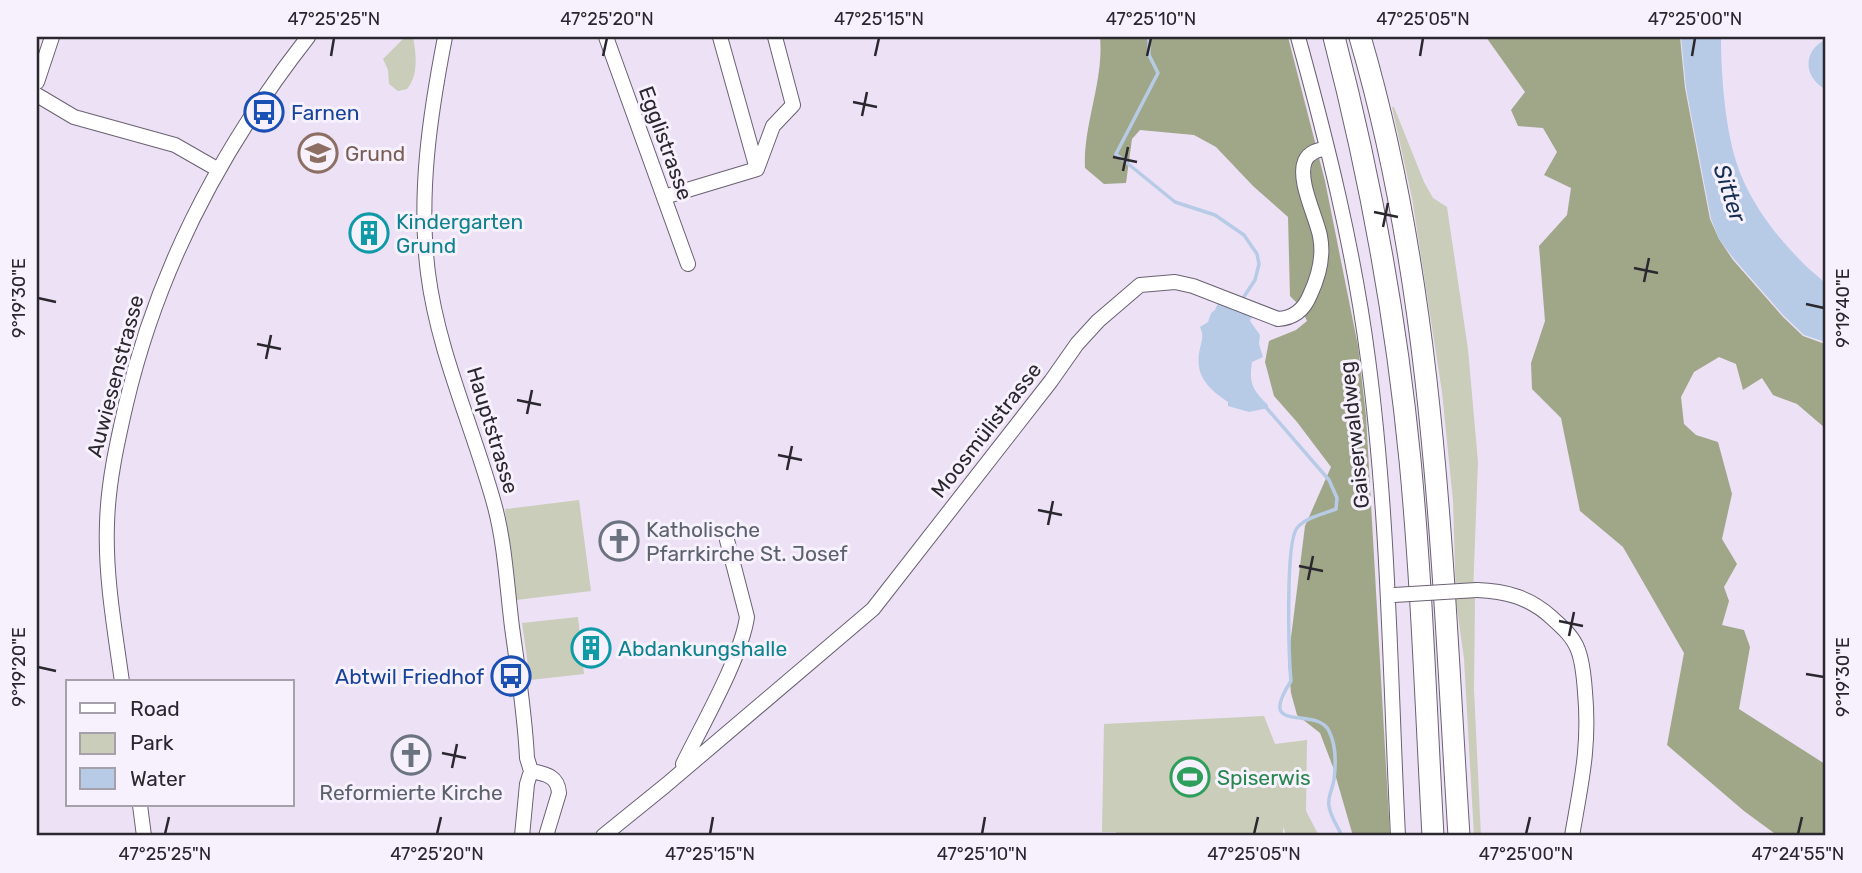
<svg xmlns="http://www.w3.org/2000/svg" width="1862" height="873" font-family="Rubik,sans-serif">
<rect width="100%" height="100%" fill="#ede1f6"/>
<!-- green -->
<path fill="#c9cdb9" d="M405,37H413C416,53 419,75 407,89L398,91L389,84L388,70L383,59Z
M1392,107H1394L1424,182L1433,198L1447,207L1468,349L1478,462L1473,593L1475,596L1474,690L1481,836H1474L1464,659L1456,601L1453,501L1442,392L1412,198Z
M579,500L591,591L516,600L505,509Z
M578,617L584,674L530,680L522,623Z
M1264,716L1275,744L1307,740L1306,811L1319,836H1287L1283,827V836H1117L1116,832H1102L1104,724Z"/>
<!-- forest -->
<path fill="#a0a788" d="M1100,37H1288L1325,181L1358,346L1366,416L1390,836H1353L1333,767L1320,733L1297,715L1291,693L1288,661L1305,526L1331,467L1297,422L1274,396L1265,362L1269,341L1296,330L1307,321L1300,306L1290,296L1288,217L1253,186L1216,147L1194,135L1140,130L1132,139L1126,183L1104,184L1085,168C1083,124 1104,82 1100,37Z
M1486,37H1680L1685,88L1710,219L1719,239L1733,260L1783,317L1803,336L1825,344V428L1797,404L1773,395L1762,378L1743,390L1736,364L1719,357L1694,372L1681,397L1684,424L1696,435L1718,442L1732,494L1722,539L1737,564L1724,587L1729,601L1722,625L1744,630L1750,647L1739,709L1825,764V836H1778L1744,811L1667,745L1684,653L1623,547L1580,511L1561,418L1532,389L1531,363L1545,321L1539,246L1567,215L1571,188L1544,175L1557,152L1543,128L1518,126L1511,110L1525,92Z"/>
<!-- water -->
<path fill="#b7cbe7" d="M1681,37H1721C1721,75 1725,125 1736,161C1747,198 1774,234 1801,261C1808,269 1817,275 1825,283V342L1804,335L1784,316L1734,259L1719,239L1711,219L1686,88Z
M1825,40V89C1804,78 1802,51 1825,40Z
M1218,303L1252,316L1250,321L1260,335L1259,344L1263,357L1252,362C1249,384 1252,389 1268,405V408L1249,412L1228,406V402C1207,388 1194,375 1200,348C1202,340 1204,335 1200,327L1208,322L1211,313L1215,310Z"/>
<g fill="none" stroke-linecap="round" stroke-linejoin="round">
<!-- stream -->
<path stroke="#b7cbe7" stroke-width="3.5" d="M1149,37V55L1158,73L1116,154L1175,202L1215,215L1244,235L1257,254L1259,264L1255,280L1241,301
M1264,405L1329,480L1337,498L1336,509C1325,513 1305,518 1297,528C1285,543 1289,658 1291,681C1255,736 1316,705 1329,731C1336,745 1336,764 1334,779C1333,788 1327,798 1329,806C1330,816 1338,827 1342,836"/>
<!-- minor casing -->
<g stroke="#6a6172" stroke-width="16">
<path id="minor" d="M445,37C430,114 418,194 428,273C438,353 474,429 495,507C505,545 507,587 512,627C518,671 525,715 527,758L531,771L527,784L522,836
M606,37L688,264
M720,37L757,169
M1298,37C1327,142 1354,250 1368,359C1389,517 1390,677 1398,836
M37,82L52,37
M37,95L74,117L175,145L217,169
M757,169L773,126L793,105L775,37
M664,197L757,169
M1477,590C1505,591 1529,597 1551,617C1561,626 1573,636 1578,650C1583,663 1584,678 1585,692C1590,747 1581,783 1572,836
M122,682C115,631 105,576 107,524C108,483 117,443 126,404C158,267 222,147 308,37
M686,768L683,764C702,725 741,658 747,617L727,540
M531,771C546,774 558,776 559,793L546,836
M140,805L144,836
M603,836L666,785L873,609L1051,381L1077,344L1098,321L1140,285L1175,282L1193,286L1278,319C1294,318 1304,310 1310,295C1319,276 1324,256 1320,236C1316,216 1297,180 1305,161C1309,152 1318,150 1327,148"/>
</g>
<!-- highway casing -->
<g stroke="#6a6172" stroke-width="23">
<path id="highway" d="M1334,37C1370,176 1396,317 1410,460C1422,585 1426,711 1433,836
M1360,37C1436,296 1442,569 1459,836"/>
</g>
<!-- minor -->
<use href="#minor" stroke="#fff" stroke-width="14"/>
<!-- highway -->
<use href="#highway" stroke="#fff" stroke-width="21"/>
<!-- minor-bridge casing -->
<g stroke="#6a6172" stroke-width="16" stroke-linecap="butt">
<path id="minor-bridge" d="M1394,595L1477,590"/>
</g>
<!-- minor-bridge -->
<use href="#minor-bridge" stroke="#fff" stroke-width="14"/>
</g>
<!-- ticks -->
<path fill="none" stroke="#2b272e" stroke-width="2.5" d="M331,56L334,38M603,56L607,38M875,56L879,38M1147,56L1151,38M1420,56L1423,38M1692,56L1695,38M853,102L877,107M862,116L867,92M1113,157L1137,162M1123,171L1128,147M1374,212L1398,217M1383,227L1388,203M1634,268L1658,273M1644,282L1649,258M38,298L56,302M1806,304L1824,308M257,344L281,349M266,359L271,335M517,400L541,405M527,414L532,390M778,455L802,460M787,470L792,446M1038,510L1062,515M1048,525L1053,501M1299,566L1323,571M1308,580L1313,556M1559,621L1583,626M1569,636L1574,612M38,667L56,671M1806,674L1824,677M442,753L466,758M452,768L457,744M165,834L169,817M437,834L441,817M710,834L713,817M982,834L985,817M1254,834L1258,817M1526,834L1530,817M1798,834L1802,817"/>
<!-- icons -->
<defs>
<g id="bus-ring" transform="scale(2.0125)"><circle r="9.5" fill="#f7f1fd" stroke="#1a4fb4" stroke-width="1.5"/><path d="M-5-6H5V4H4V6H2V4H-2V6H-4V4H-5ZM-3.5-4V0h7V-4ZM-3.5 1.2v1.5H-2V1.2ZM2 1.2v1.5H3.5V1.2Z" fill="#1a4fb4"/></g>
<g id="school-ring" transform="scale(2.0125)"><circle r="9.5" fill="#f7f1fd" stroke="#8d6e63" stroke-width="1.5"/><path d="M0-5L7-2L0 1L-7-2ZM-4 1L0 2.5L4 1V4Q0 6-4 4Z" fill="#8d6e63"/></g>
<g id="building-ring" transform="scale(2.0125)"><circle r="9.5" fill="#f7f1fd" stroke="#0f9aa8" stroke-width="1.5"/><path d="M-4-6H4V6H1V3H-1V6H-4ZM-2.5-4.3h1.7v1.8h-1.7ZM.8-4.3h1.7v1.8H.8ZM-2.5-1h1.7V.8h-1.7ZM.8-1h1.7V.8H.8Z" fill="#0f9aa8"/></g>
<g id="church-ring" transform="scale(2.0125)"><circle r="9.5" fill="#f7f1fd" stroke="#6b7280" stroke-width="1.5"/><path d="M-1.2-6h2.4v3.5h3.3v2.4h-3.3V6h-2.4V-.1h-3.3v-2.4h3.3Z" fill="#6b7280"/></g>
<g id="stadium-ring" transform="scale(2.0125)"><circle r="9.5" fill="#f7f1fd" stroke="#2e9e5b" stroke-width="1.5"/><path d="M0-5a6.5 5 0 1 0 0 10a6.5 5 0 1 0 0-10ZM-3.5-1.8h7v3.6h-7Z" fill="#2e9e5b"/></g>
</defs>
<g fill-rule="evenodd">
<use href="#bus-ring" x="264" y="112"/>
<use href="#school-ring" x="318" y="153"/>
<use href="#building-ring" x="369" y="233"/>
<use href="#church-ring" x="619" y="541"/>
<use href="#building-ring" x="591" y="648"/>
<use href="#bus-ring" x="511" y="676"/>
<use href="#church-ring" x="411" y="755"/>
<use href="#stadium-ring" x="1190" y="777"/>
</g>
<g text-anchor="middle" dominant-baseline="central" stroke-width="6" stroke-linejoin="round" paint-order="stroke">
<!-- transit labels -->
<g font-size="21" fill="#164399" stroke="#f7f1fd" text-anchor="start">
<text x="291" y="112">Farnen</text>
<text x="484" y="676" text-anchor="end">Abtwil Friedhof</text>
</g>
<!-- street labels -->
<g font-size="21" fill="#2b272e" stroke="#f7f1fd">
<text transform="translate(666 143) rotate(70)">Egglistrasse</text>
<text transform="translate(115 376) rotate(-75)">Auwiesenstrasse</text>
<text transform="translate(493 430) rotate(73)">Hauptstrasse</text>
<text transform="translate(986 430) rotate(-52)">Moosmülistrasse</text>
<text transform="translate(1354 435) rotate(-96)">Gaiserwaldweg</text>
</g>
<!-- education labels -->
<g font-size="21" fill="#785e54" stroke="#f7f1fd" text-anchor="start">
<text x="345" y="153">Grund</text>
</g>
<!-- culture labels -->
<g font-size="21" fill="#0d838f" stroke="#f7f1fd" text-anchor="start">
<text x="396" y="221">Kindergarten<tspan x="396" dy="24">Grund</tspan></text>
<text x="618" y="648">Abdankungshalle</text>
</g>
<!-- worship labels -->
<g font-size="21" fill="#5b616d" stroke="#f7f1fd" text-anchor="start">
<text x="646" y="529">Katholische<tspan x="646" dy="24">Pfarrkirche St. Josef</tspan></text>
<text x="411" y="792" text-anchor="middle">Reformierte Kirche</text>
</g>
<!-- leisure labels -->
<g font-size="21" fill="#27864d" stroke="#f7f1fd" text-anchor="start">
<text x="1217" y="777">Spiserwis</text>
</g>
<!-- water labels -->
<g font-size="23" font-style="italic" fill="#132f54" stroke="#f7f1fd">
<text transform="translate(1730 193) rotate(72)">Sitter</text>
</g>
</g>
<!-- border -->
<rect width="1862" height="873" fill="none" stroke="#f7f1fd" stroke-width="77"/>
<!-- legend -->
<rect x="66" y="680" width="228" height="126" fill="#f7f1fd" stroke="#a5a0aa" stroke-width="2"/>
<rect x="80" y="703" width="35" height="10" fill="#ffffff" stroke="#a5a0aa" stroke-width="2"/>
<text x="130" y="716" font-size="21" fill="#2b272e">Road</text>
<rect x="80" y="733" width="35" height="21" fill="#c9cdb9" stroke="#a5a0aa" stroke-width="2"/>
<text x="130" y="750" font-size="21" fill="#2b272e">Park</text>
<rect x="80" y="768" width="35" height="21" fill="#b7cbe7" stroke="#a5a0aa" stroke-width="2"/>
<text x="130" y="786" font-size="21" fill="#2b272e">Water</text>
<rect x="38" y="38" width="1786" height="796" fill="none" stroke="#2b272e" stroke-width="2.5"/>
<g font-size="18" text-anchor="middle" fill="#2b272e">
<text x="334" y="25">47°25'25"N</text>
<text x="607" y="25">47°25'20"N</text>
<text x="879" y="25">47°25'15"N</text>
<text x="1151" y="25">47°25'10"N</text>
<text x="1423" y="25">47°25'05"N</text>
<text x="1695" y="25">47°25'00"N</text>
<text transform="translate(19 298) rotate(-90)" y="6">9°19'30"E</text>
<text transform="translate(1843 308) rotate(-90)" y="6">9°19'40"E</text>
<text transform="translate(19 667) rotate(-90)" y="6">9°19'20"E</text>
<text transform="translate(1843 677) rotate(-90)" y="6">9°19'30"E</text>
<text x="165" y="860">47°25'25"N</text>
<text x="437" y="860">47°25'20"N</text>
<text x="710" y="860">47°25'15"N</text>
<text x="982" y="860">47°25'10"N</text>
<text x="1254" y="860">47°25'05"N</text>
<text x="1526" y="860">47°25'00"N</text>
<text x="1798" y="860">47°24'55"N</text>
</g>
</svg>
